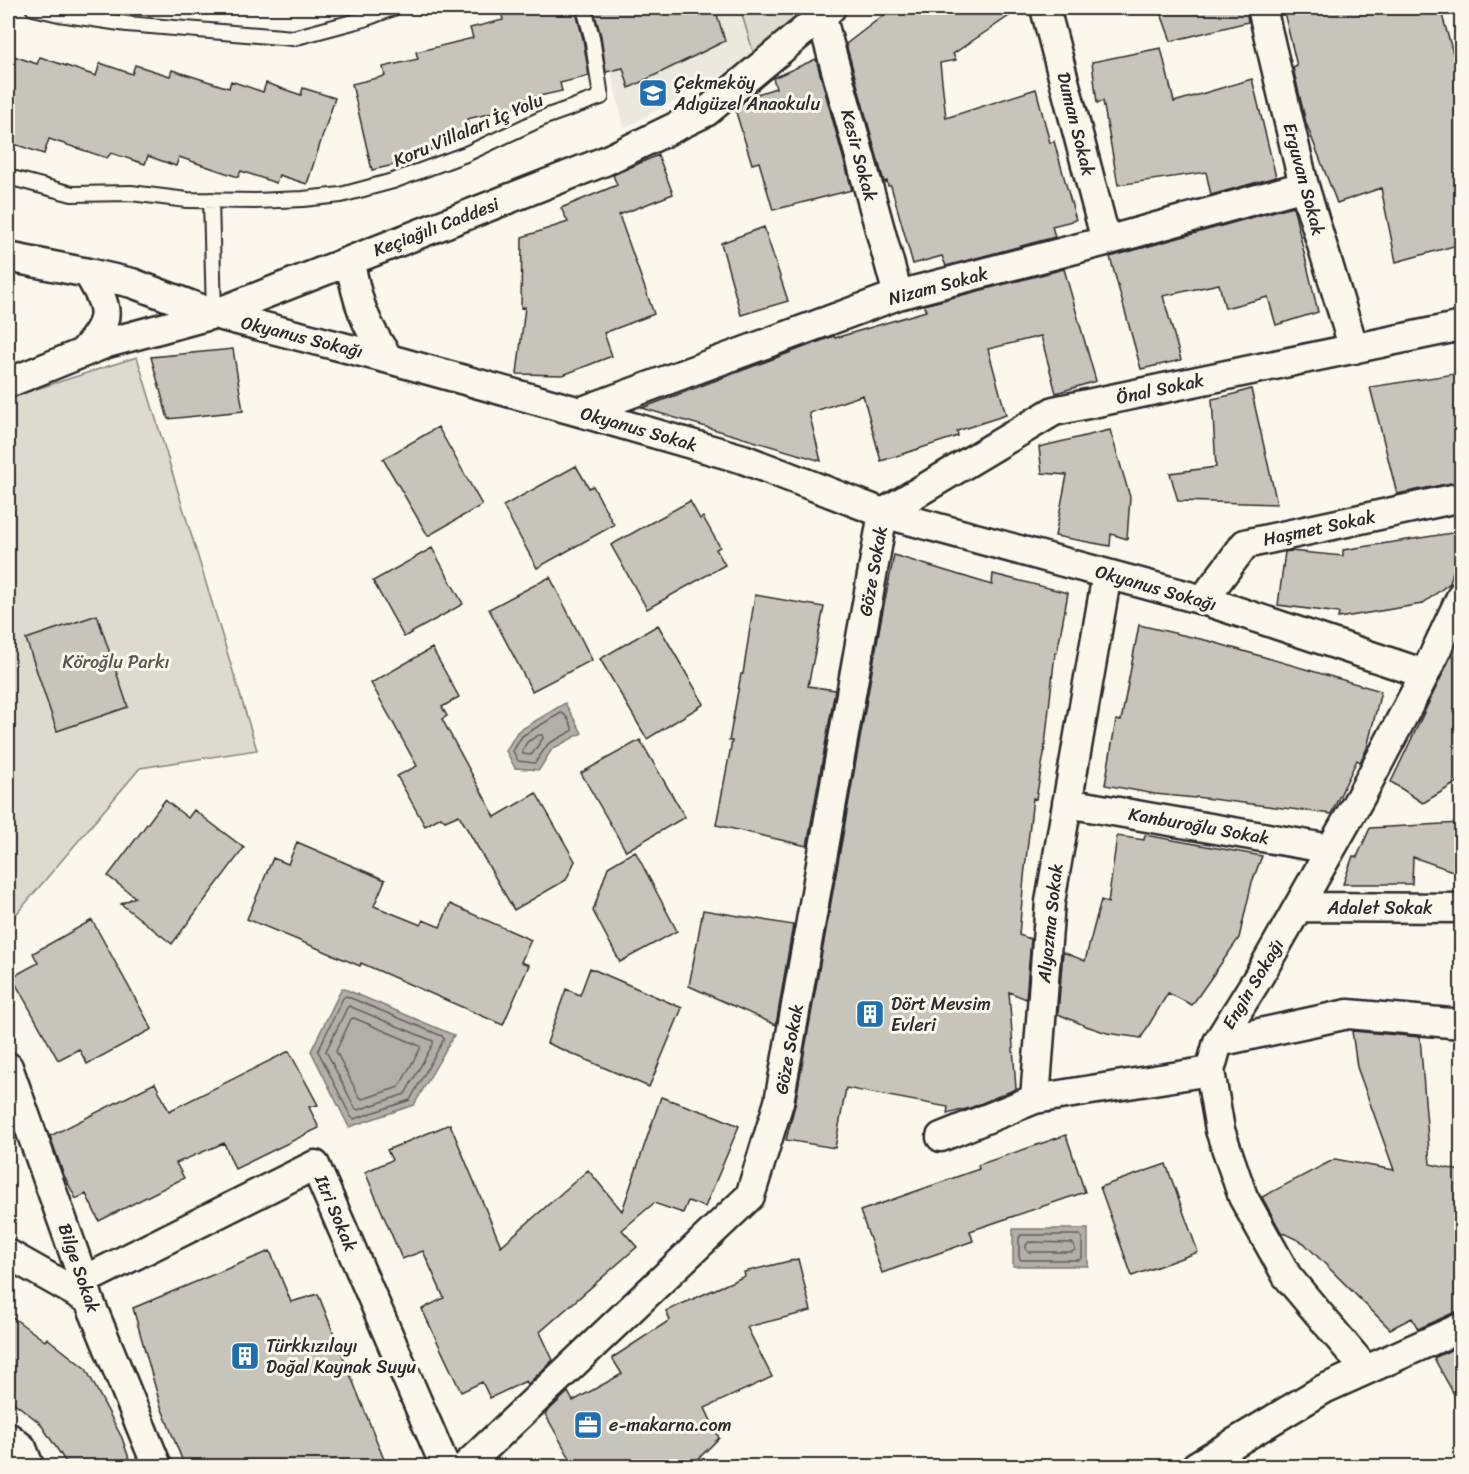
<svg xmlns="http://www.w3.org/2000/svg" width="1469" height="1474" font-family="Sriracha,sans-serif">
<rect width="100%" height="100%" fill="#fbf7ec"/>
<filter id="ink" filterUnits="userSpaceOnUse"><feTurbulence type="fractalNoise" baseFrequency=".0167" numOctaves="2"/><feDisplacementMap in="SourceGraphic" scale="12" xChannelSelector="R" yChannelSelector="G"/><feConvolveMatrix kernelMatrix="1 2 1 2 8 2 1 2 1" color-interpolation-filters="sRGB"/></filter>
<g filter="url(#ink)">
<!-- built -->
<path fill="#ebe8de" d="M596,8H740L755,58L624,128Z"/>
<!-- green -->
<path fill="#dddad0" stroke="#84827e" stroke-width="1.5" d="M740,8H814L755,58Z
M137,357L257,750L140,768L8,924V398Z"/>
<!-- water -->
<path fill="#b1afa7" stroke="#7b7a75" stroke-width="1.5" d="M565,703L582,733L552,749L539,770L515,768L506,751L517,732Z
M342,988L454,1035L414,1105L349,1127L311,1051Z
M1013,1229H1088V1266H1013Z"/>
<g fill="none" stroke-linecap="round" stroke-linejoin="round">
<!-- shore -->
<path stroke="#61605d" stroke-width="1.5" d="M561,713C566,714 573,726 572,731L548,744L535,763L518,761L513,751L522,736Z
M539,735H542L543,738L532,754L530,755L523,754L522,751L527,742Z
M346,996L442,1036L444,1039L410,1100L354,1119L351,1117L318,1051L343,998Z
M349,1006L433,1041V1044L405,1094L358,1110L355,1108L326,1051L347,1008Z
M354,1018L420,1046V1049L399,1087L363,1099L359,1097L336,1051L351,1019Z
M1021,1235H1080L1082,1238V1258L1079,1260H1021L1019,1257V1238Z
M1029,1242L1072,1243L1074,1245L1075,1250L1072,1252H1029L1026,1250V1245Z"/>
</g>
<!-- building -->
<path fill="#c7c4bc" stroke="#2b2b2b" stroke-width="1.5" d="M517,8H575L583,39L589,76L560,83L562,91L526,99V105L467,119L470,132L441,139L443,147L408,155L407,162L372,170L352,84L385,76L383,67L418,59L416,52L473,38L470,28L503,20L501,11Z
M593,8H715L725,41L629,88L623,68L606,72L601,36Z
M893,8H1021L953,54L956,60L940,63L946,118L1036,89L1050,143L1054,141L1076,220L1052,226L1055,237L946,266L942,256L913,264L891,186H888L887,181L884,182L846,44Z
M1159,8H1246L1248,22L1171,41Z
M1283,8H1440L1461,81V244L1396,262L1381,188L1337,203L1306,123L1293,68L1297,66Z
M1161,48L1174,102L1252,79L1276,177L1211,195L1206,172L1118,185L1103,101L1097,103L1092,62Z
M8,54L37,64L40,57L96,76L100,63L132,74L135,65L170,76L172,70L229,88L231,81L263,92L266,83L301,95L303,88L335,98L307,184L279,175L276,183L241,171L238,177L179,157L176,166L148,156L145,164L111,153L107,158L49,139L44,154L8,142Z
M816,59L852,190L773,210L759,162L752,164L735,109L751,96L776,88L773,78Z
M658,155L673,194L619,215L654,314L604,333L612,356L563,375L517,374L525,307L521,308L522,237L568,222L561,208L617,185L613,175Z
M1293,206L1318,312L1276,325L1268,297L1225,308L1219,284L1163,296L1181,360L1141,369L1110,257Z
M764,227L788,301L741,315L721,243Z
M1064,269L1096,381L1056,393L1041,336L988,349L1006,415L957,431L958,436L881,461L863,395L809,413L821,461L642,408L834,336L835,338L926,311L924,305Z
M233,349L243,411L168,419L151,357Z
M1461,373V481L1397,494L1370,387Z
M1251,389L1277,504L1178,501L1170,473L1216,467L1212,399L1231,395Z
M438,427L482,505L428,536L383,459Z
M1110,430L1130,497L1127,539L1111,534L1110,546L1055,536L1067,475L1042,473L1039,447Z
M576,466L589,488L593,486L614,525L537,568L503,506Z
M690,501L700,519L703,517L720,547L716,549L725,565L647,609L611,545Z
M1458,532L1459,548L1450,583L1422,604L1338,618L1339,613L1278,605L1285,552L1290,551L1343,556V550Z
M432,548L463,604L404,637L373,581Z
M894,555L992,585L993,574L1068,593L1057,653H1055L1044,754L1036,799L1033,798L1024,877L1019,935L1031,939L1026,999L1009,992L1016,1089L970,1108L947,1114L948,1107L846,1088L835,1148L786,1140L795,1105L881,620Z
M550,577L592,660L532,691L489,609Z
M755,595L824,607L808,686L835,690L807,846L716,825L732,741H729L741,674H743Z
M97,615L128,707L57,731L26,639Z
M658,625L704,704L647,739L600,659Z
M1139,625L1209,641L1381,691L1367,748L1360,762L1357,760L1331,814L1196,797L1195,798L1155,794L1105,785L1116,720L1121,721Z
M1461,635V780L1423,803L1391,782Z
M432,648L459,697L442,707L447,716L442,719L495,817L536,793L575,861L566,880L514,910L459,815L445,821L441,817L425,826L397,776L417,766L371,683Z
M640,740L685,817L626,851L581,773Z
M165,800L188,818L194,810L244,848L172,944L121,904L135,897L108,876Z
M1461,823V874L1413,857L1412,884H1343L1353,856L1357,857L1370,828Z
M1145,835L1262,856L1252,882L1239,938L1192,1005L1168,993L1141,1038L1107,1033L1086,1026L1058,1014L1063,952L1085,961L1101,900L1108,903L1117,836L1144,840Z
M297,842L385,880L374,906L421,925L423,920L440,927L450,904L531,940L521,962L529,965L503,1025L361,963L360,966L247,919L273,858L288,864Z
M635,851L677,931L620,962L593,911L608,867Z
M703,910L793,925L776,1025L689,986Z
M92,920L152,1029L87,1064L79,1049L58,1060L12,977L38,963L33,953Z
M590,968L682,1008L649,1087L547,1043L566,989L580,995Z
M1352,1031L1420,1037L1430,1164L1461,1171V1311L1455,1312L1418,1329L1412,1318L1390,1329L1304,1243L1281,1232L1262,1197L1335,1159L1394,1170L1357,1067Z
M289,1051L318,1105L309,1107L319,1128L235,1169L224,1143L176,1163L184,1178L99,1221L86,1194L76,1199L63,1173L50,1136L155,1083L169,1111Z
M661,1097L718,1117L739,1126L705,1207L688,1201L683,1213L654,1203L622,1230L637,1247L540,1332L553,1360L528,1384L526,1381L490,1398L482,1382L461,1392L422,1309L444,1298L423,1251L402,1259L365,1172L392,1160L387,1150L450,1124L501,1246L588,1170L622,1211Z
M1066,1135L1085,1192L970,1231L973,1241L882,1273L860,1211L979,1169L978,1165Z
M1166,1164L1198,1252L1132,1276L1100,1187Z
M270,1251L291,1302L318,1294L387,1467H185L160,1404L133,1308Z
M798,1259L811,1311L747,1327L772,1377L705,1408L719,1438L690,1467H575L545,1414L568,1392L573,1401L622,1374L612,1358L670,1320L666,1311L745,1276L744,1272Z
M8,1314L45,1341L47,1338L86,1369L122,1438L132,1467H69L40,1423L8,1398Z
M1461,1345V1407L1434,1358Z"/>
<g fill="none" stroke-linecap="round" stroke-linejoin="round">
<!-- lane casing -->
<g stroke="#2b2b2b" stroke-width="18">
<path id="lane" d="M33,8L59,14L127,24L293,38L364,19L393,8
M8,177L72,194L131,193L187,200L255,201L303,199L341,195L393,181L466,154L545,117L601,97L592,37L584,8
M211,200L214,314"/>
</g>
<!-- street casing -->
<g stroke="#2b2b2b" stroke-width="33">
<path id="street" d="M1045,8L1106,241
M1262,8L1304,186L1354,349
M821,15L898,295
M8,257L88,273L132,283L214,314L389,359L580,412L743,459L883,513L1203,600L1425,674
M350,261C357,302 365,325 389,359
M83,352C113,319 109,309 88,273
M8,383L107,343L214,314L605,161L706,112L831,8
M580,412L898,295L1106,241L1304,186
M883,513L1054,411L1462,326
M1107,574L1050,902L1035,1099L1210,1071
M1203,600L1245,544L1462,497
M1067,803L1331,849
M1298,907L1462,908
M1218,1042L1348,1014L1462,1024
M8,1067L80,1270L89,1300L157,1466
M941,1137L1035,1099
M8,1254L89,1300
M83,1281L315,1165L445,1466
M1366,1370L1287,1276L1243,1197L1220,1130L1210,1071L1218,1042L1259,976L1362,794L1425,674L1462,595
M8,1437L22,1448L29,1466
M466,1466L750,1196L779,1102L883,513
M1196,1466L1324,1389L1462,1327"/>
</g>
<!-- lane -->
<use href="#lane" stroke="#fbf7ec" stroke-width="14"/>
<!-- street -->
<use href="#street" stroke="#fbf7ec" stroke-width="28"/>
</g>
</g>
<!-- icons -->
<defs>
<g id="school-square" transform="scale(1.5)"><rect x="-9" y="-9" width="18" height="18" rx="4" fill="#1f6fb2" stroke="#fbf7ec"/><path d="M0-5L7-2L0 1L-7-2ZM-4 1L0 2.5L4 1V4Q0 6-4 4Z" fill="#fff"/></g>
<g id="building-square" transform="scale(1.5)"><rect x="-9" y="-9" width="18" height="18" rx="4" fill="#1f6fb2" stroke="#fbf7ec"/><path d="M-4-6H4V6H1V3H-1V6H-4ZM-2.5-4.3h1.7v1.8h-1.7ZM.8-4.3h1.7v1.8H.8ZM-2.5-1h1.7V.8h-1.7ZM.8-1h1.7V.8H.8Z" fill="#fff"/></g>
<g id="office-square" transform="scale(1.5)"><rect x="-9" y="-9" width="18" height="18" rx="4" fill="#1f6fb2" stroke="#fbf7ec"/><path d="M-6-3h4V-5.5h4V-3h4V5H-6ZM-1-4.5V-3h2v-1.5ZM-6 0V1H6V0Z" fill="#fff"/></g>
</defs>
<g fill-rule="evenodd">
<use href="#school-square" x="653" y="93"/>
<use href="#building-square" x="870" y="1014"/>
<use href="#building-square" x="245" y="1356"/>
<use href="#office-square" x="588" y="1425"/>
</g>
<g text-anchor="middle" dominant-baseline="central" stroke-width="6" stroke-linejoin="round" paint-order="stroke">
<!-- poi labels -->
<g font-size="18" fill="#2b2b2b" stroke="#fbf7ec" text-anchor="start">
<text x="674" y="83">Çekmeköy<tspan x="674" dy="21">Adıgüzel Anaokulu</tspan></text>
<text x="891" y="1004">Dört Mevsim<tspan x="891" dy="21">Evleri</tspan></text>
<text x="266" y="1346">Türkkızılayı<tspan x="266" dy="21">Doğal Kaynak Suyu</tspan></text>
<text x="609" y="1425">e-makarna.com</text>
</g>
<!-- street labels -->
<g font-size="18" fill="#2b2b2b" stroke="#fbf7ec">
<text transform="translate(1076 124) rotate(76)">Duman Sokak</text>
<text transform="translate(468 130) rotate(-23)">Koru Villaları İç Yolu</text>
<text transform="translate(859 155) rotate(75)">Kesir Sokak</text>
<text transform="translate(1304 179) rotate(75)">Erguvan Sokak</text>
<text transform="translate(436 227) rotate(-21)">Keçiağılı Caddesi</text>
<text transform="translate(938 286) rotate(-15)">Nizam Sokak</text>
<text transform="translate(302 337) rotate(14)">Okyanus Sokağı</text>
<text transform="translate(1160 389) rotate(-12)">Önal Sokak</text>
<text transform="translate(639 429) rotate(16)">Okyanus Sokak</text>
<text transform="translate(1319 528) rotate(-12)">Haşmet Sokak</text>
<text transform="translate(873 571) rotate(-80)">Göze Sokak</text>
<text transform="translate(1156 588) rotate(16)">Okyanus Sokağı</text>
<text transform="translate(1199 826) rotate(10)">Kanburoğlu Sokak</text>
<text x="1380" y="908">Adalet Sokak</text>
<text transform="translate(1050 923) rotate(-84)">Alyazma Sokak</text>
<text transform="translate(1253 984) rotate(-59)">Engin Sokağı</text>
<text transform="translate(789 1049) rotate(-80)">Göze Sokak</text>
<text transform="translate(336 1213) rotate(67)">Itri Sokak</text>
<text transform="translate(79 1268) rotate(71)">Bilge Sokak</text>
</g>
<!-- park labels -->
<g font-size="18" fill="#585754" stroke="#fbf7ec">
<text x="116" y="662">Köroğlu Parkı</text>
</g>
</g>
<!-- margin -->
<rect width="1469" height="1474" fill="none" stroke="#fbf7ec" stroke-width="30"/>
<rect x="15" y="15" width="1439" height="1444" fill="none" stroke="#2b2b2b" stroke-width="2" filter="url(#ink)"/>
</svg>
